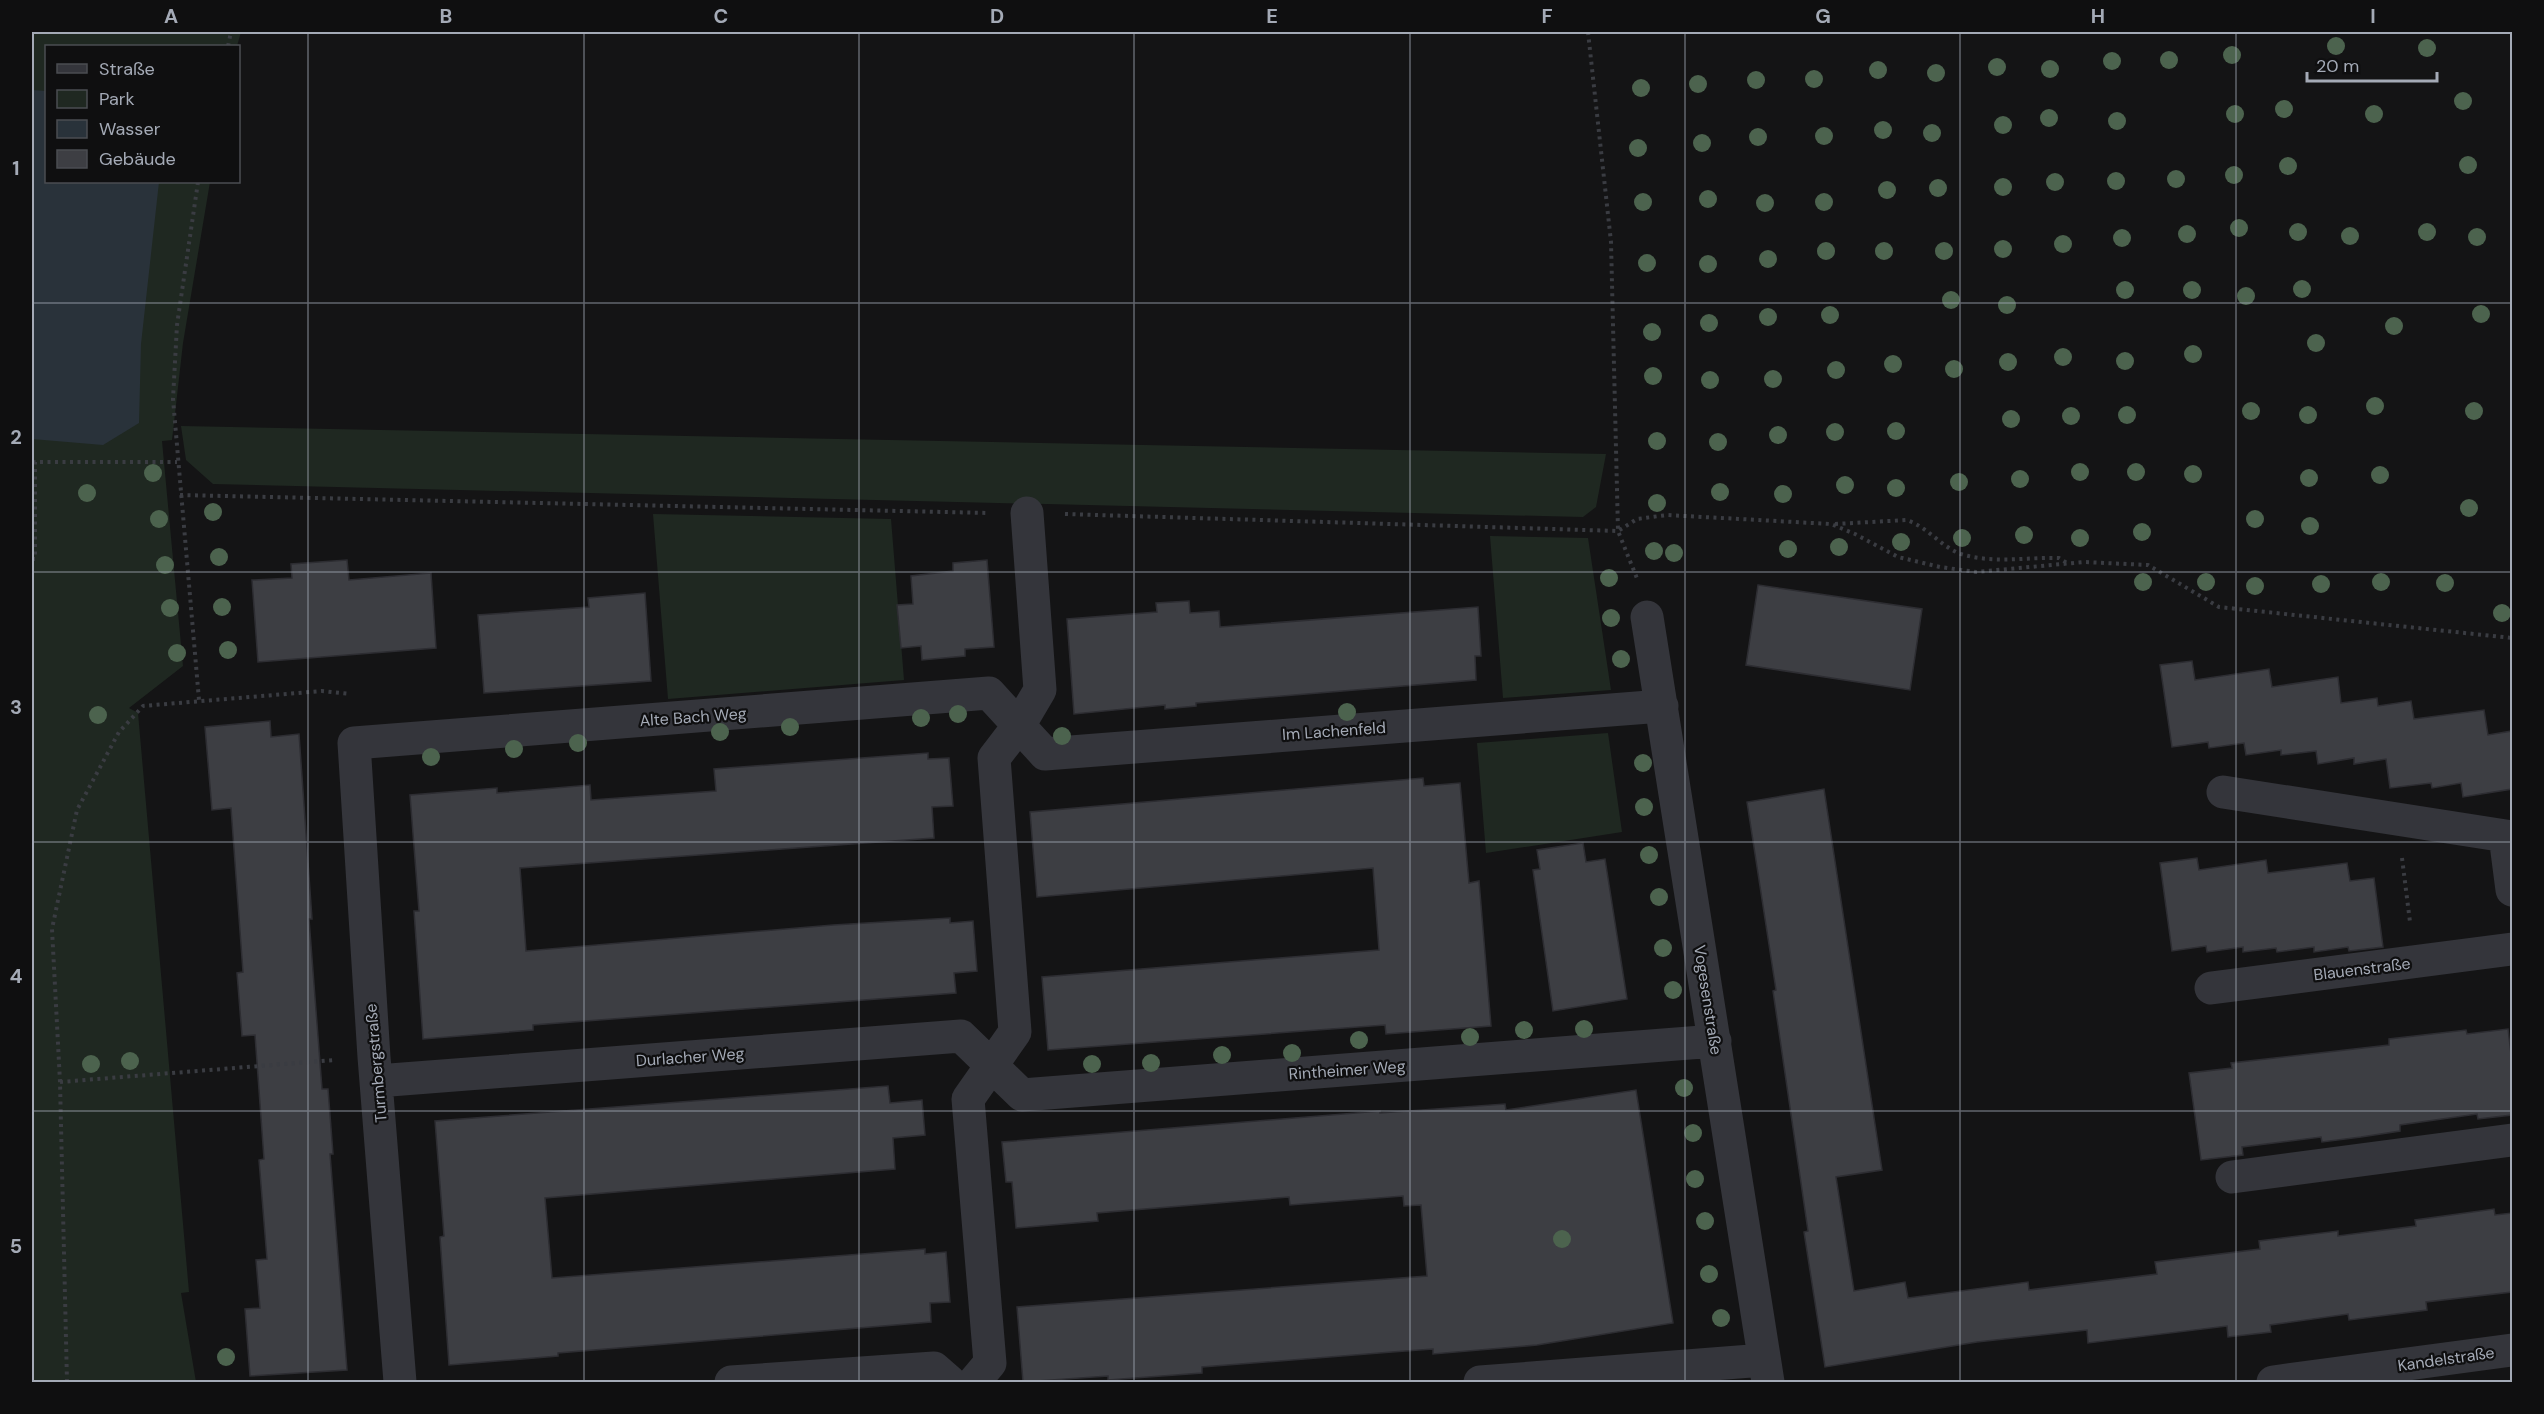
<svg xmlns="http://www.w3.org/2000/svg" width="2544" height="1414" font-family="'DM Sans',sans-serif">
<rect width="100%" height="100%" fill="#141415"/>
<!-- green -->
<path fill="#1f2821" d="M32,32H241L237,46H46V182H210L183,343L172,440L162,441L183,666L129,708L138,713L189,1292L181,1293L196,1382H32Z
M181,426L1606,454L1596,507L1583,517L213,484L186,460Z
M653,514L891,519L904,680L668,699Z
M1490,536L1588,538L1611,690L1503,698Z
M1608,733L1622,832L1486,853L1477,743Z"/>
<!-- water -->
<path fill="#29323a" d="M32,90L46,91V182H159L141,344L139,423L103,445L32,439Z"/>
<!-- building -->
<path fill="#3d3e43" stroke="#2d2d32" stroke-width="1.5" d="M347,560L349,580L431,573L436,648L258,662L252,580L292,578L291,564Z
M987,560L994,647L965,649V656L922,660L921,646L901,648L897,605L913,604L911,576L953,571V563Z
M1758,585L1922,609L1910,690L1746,665Z
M645,593L651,681L484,693L478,615L589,607L588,598Z
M1189,601L1190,613L1219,611L1220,627L1478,607L1481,656H1475L1476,680L1196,703V706L1165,709V705L1074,714L1067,619L1157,612L1156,603Z
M2192,661L2195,680L2269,669L2272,687L2338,677L2341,703L2377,698L2378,706L2411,701L2414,719L2484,710L2488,735L2512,731V789L2463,797L2461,783L2432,788L2431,783L2390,788L2386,759L2354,764V758L2318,764L2316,751L2281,755V750L2246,755L2244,743L2209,748L2208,742L2172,747L2160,665Z
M270,721L271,737L299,734L312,919H309L322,1089H328L333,1154H330L347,1370L250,1376L245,1309L260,1308L256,1260L267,1259L259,1160L264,1159L255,1035L242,1036L237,973L243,972L231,808L212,810L205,727Z
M928,753V759L949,758L953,806L932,807L934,838L520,868L526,951L833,925L950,918V923L973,921L977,971L954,973L956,993L533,1025V1030L423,1039L414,911H419L410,795L497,788V793L590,785L591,800L716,791L714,769Z
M1423,778L1424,786L1460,783L1469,883L1479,881L1491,1026L1386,1034L1385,1025L1048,1050L1042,977L1379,950L1373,868L1037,897L1030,812Z
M1824,789L1882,1170L1836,1177L1854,1291L1905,1282L1908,1298L2028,1282L2029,1290L2157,1274L2155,1262L2260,1249L2259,1241L2338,1231V1236L2376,1231L2416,1226L2415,1220L2494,1209L2495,1215L2512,1213V1292L2426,1302L2427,1310L2349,1320L2348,1314L2270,1325L2271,1332L2228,1337L2227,1326L2088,1343L2087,1330L1977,1342L1825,1367L1804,1232L1808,1231L1773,991L1776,990L1747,802Z
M1583,843L1586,862L1605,859L1627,999L1553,1011L1533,870L1540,869L1537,850Z
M2197,858L2199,870L2266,860L2268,873L2347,863L2350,881L2374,878L2383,947L2349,951L2348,947L2314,952V947L2277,952L2276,948L2243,952V947L2207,952L2206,946L2172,951L2160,863Z
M2508,1029L2512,1062V1115L2478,1119L2477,1114L2400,1125V1131L2361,1137L2322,1142L2321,1137L2242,1147L2243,1155L2201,1160L2189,1073L2232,1068L2231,1063L2389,1045V1039L2466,1030L2467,1034Z
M888,1086L890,1103L922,1100L925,1135L893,1138L895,1169L545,1198L552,1278L925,1249V1254L946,1252L950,1302L930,1303L931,1322L558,1353V1356L449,1365L440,1237L444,1236L435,1121Z
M1636,1090L1673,1323L1537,1345L1433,1354V1349L1392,1352L1202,1367V1373L1108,1380V1376L1023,1382L1017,1307L1427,1276L1421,1205L1404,1206L1403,1196L1290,1205L1289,1197L1097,1213L1098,1221L1016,1228L1012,1182H1006L1002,1142L1380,1111V1113L1505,1104L1506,1110Z"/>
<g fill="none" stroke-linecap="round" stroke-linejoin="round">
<!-- path -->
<path stroke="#3a3c42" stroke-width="4" stroke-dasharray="3 4.5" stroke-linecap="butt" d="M1588,32L1611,242L1618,531L1638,581
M228,46L231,32
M198,182L177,325L173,399L199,700
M180,495L989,513
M1065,514L1618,531L1637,519L1667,515L1831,524L1855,534L1898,557L1940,567L1976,572L2084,562L2148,565L2219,607L2512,638
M1835,524L1906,520C1927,526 1941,547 1961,554C1993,564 2027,557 2059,558L2067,563
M32,559H35V462H177
M2402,858L2410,922
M60,1082L334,1060
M67,1382L60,1082L52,929L77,810L119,732L143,706L322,691L350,694"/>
<!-- minor -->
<path stroke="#34353b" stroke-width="33" d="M1647,617L1768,1382
M2223,792L2512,837
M2505,836L2512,890
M2211,988L2512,949
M377,1081L961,1036L1022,1095L1715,1041
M2232,1177L2512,1140
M400,1382L374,1057L354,743L989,693L1045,754L1662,706
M731,1382L934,1368L950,1382
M974,1382L990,1363L968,1099L1015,1032L994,758L1020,724L1040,690L1027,513
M1480,1382L1764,1360
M2273,1382L2512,1350"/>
</g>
<!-- trees -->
<g fill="#4c634e">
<circle cx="2336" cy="46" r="9"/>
<circle cx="2427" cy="48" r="9"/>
<circle cx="2232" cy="55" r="9"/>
<circle cx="2169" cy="60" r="9"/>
<circle cx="2112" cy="61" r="9"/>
<circle cx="1997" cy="67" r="9"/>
<circle cx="2050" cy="69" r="9"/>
<circle cx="1878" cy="70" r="9"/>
<circle cx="1936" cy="73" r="9"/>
<circle cx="1814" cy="79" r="9"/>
<circle cx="1756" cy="80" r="9"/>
<circle cx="1698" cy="84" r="9"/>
<circle cx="1641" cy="88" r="9"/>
<circle cx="2463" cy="101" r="9"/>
<circle cx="2284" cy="109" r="9"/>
<circle cx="2235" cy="114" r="9"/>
<circle cx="2374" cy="114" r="9"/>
<circle cx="2049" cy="118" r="9"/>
<circle cx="2117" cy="121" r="9"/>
<circle cx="2003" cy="125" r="9"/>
<circle cx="1883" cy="130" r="9"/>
<circle cx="1932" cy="133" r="9"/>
<circle cx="1824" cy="136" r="9"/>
<circle cx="1758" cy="137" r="9"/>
<circle cx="1702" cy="143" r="9"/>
<circle cx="1638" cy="148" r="9"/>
<circle cx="2468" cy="165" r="9"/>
<circle cx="2288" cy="166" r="9"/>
<circle cx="2234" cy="175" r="9"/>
<circle cx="2176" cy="179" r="9"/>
<circle cx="2116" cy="181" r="9"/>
<circle cx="2055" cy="182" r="9"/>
<circle cx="2003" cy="187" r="9"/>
<circle cx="1938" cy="188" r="9"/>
<circle cx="1887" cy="190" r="9"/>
<circle cx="1708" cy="199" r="9"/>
<circle cx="1643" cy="202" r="9"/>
<circle cx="1824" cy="202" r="9"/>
<circle cx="1765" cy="203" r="9"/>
<circle cx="2239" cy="228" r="9"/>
<circle cx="2298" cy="232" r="9"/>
<circle cx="2427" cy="232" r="9"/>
<circle cx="2187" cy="234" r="9"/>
<circle cx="2350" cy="236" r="9"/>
<circle cx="2477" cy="237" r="9"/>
<circle cx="2122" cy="238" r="9"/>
<circle cx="2063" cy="244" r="9"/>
<circle cx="2003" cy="249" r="9"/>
<circle cx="1826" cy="251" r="9"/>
<circle cx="1884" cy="251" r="9"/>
<circle cx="1944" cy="251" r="9"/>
<circle cx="1768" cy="259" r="9"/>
<circle cx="1647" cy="263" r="9"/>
<circle cx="1708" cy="264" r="9"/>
<circle cx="2302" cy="289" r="9"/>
<circle cx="2125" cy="290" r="9"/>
<circle cx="2192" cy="290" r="9"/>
<circle cx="2246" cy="296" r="9"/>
<circle cx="1951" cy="300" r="9"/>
<circle cx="2007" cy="305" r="9"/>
<circle cx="2481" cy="314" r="9"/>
<circle cx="1830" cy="315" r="9"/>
<circle cx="1768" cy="317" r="9"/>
<circle cx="1709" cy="323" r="9"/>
<circle cx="2394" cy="326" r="9"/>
<circle cx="1652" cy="332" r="9"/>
<circle cx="2316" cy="343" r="9"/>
<circle cx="2193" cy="354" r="9"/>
<circle cx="2063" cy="357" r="9"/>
<circle cx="2125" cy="361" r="9"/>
<circle cx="2008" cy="362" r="9"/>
<circle cx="1893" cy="364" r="9"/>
<circle cx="1954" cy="369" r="9"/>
<circle cx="1836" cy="370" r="9"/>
<circle cx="1653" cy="376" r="9"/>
<circle cx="1773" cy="379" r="9"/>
<circle cx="1710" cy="380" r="9"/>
<circle cx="2375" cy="406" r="9"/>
<circle cx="2251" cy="411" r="9"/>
<circle cx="2474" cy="411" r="9"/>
<circle cx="2127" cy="415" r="9"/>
<circle cx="2308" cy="415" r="9"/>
<circle cx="2071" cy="416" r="9"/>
<circle cx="2011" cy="419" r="9"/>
<circle cx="1896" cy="431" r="9"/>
<circle cx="1835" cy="432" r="9"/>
<circle cx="1778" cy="435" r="9"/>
<circle cx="1657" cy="441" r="9"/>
<circle cx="1718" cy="442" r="9"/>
<circle cx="2080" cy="472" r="9"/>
<circle cx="2136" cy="472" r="9"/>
<circle cx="153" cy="473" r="9"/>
<circle cx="2193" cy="474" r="9"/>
<circle cx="2380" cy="475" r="9"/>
<circle cx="2309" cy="478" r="9"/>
<circle cx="2020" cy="479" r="9"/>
<circle cx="1959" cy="482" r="9"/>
<circle cx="1845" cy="485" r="9"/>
<circle cx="1896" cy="488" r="9"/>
<circle cx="1720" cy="492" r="9"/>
<circle cx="87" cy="493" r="9"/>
<circle cx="1783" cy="494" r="9"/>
<circle cx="1657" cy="503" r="9"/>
<circle cx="2469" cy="508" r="9"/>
<circle cx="213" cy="512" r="9"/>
<circle cx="159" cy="519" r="9"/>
<circle cx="2255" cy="519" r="9"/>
<circle cx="2310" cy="526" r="9"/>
<circle cx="2142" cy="532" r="9"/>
<circle cx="2024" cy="535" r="9"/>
<circle cx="1962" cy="538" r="9"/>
<circle cx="2080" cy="538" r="9"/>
<circle cx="1901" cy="542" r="9"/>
<circle cx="1839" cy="547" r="9"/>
<circle cx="1788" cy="549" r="9"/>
<circle cx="1654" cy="551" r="9"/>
<circle cx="1674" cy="553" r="9"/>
<circle cx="219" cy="557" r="9"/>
<circle cx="165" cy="565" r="9"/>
<circle cx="1609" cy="578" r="9"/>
<circle cx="2143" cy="582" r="9"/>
<circle cx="2206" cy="582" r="9"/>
<circle cx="2381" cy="582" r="9"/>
<circle cx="2445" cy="583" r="9"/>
<circle cx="2321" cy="584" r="9"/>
<circle cx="2255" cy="586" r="9"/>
<circle cx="222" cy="607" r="9"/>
<circle cx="170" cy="608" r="9"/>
<circle cx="2502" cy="613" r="9"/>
<circle cx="1611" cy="618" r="9"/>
<circle cx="228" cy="650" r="9"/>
<circle cx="177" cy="653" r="9"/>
<circle cx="1621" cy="659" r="9"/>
<circle cx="1347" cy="712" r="9"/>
<circle cx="958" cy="714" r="9"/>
<circle cx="98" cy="715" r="9"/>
<circle cx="921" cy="718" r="9"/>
<circle cx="790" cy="727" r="9"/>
<circle cx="720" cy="732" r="9"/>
<circle cx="1062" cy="736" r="9"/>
<circle cx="578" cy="743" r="9"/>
<circle cx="514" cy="749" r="9"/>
<circle cx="431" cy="757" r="9"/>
<circle cx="1643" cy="763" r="9"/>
<circle cx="1644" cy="807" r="9"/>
<circle cx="1649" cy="855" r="9"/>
<circle cx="1659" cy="897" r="9"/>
<circle cx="1663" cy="948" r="9"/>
<circle cx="1673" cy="990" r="9"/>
<circle cx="1584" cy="1029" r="9"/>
<circle cx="1524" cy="1030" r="9"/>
<circle cx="1470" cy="1037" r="9"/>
<circle cx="1359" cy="1040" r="9"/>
<circle cx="1292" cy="1053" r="9"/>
<circle cx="1222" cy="1055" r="9"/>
<circle cx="130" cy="1061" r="9"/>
<circle cx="1151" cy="1063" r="9"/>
<circle cx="91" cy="1064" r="9"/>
<circle cx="1092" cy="1064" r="9"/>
<circle cx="1684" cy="1088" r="9"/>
<circle cx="1693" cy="1133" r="9"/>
<circle cx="1695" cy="1179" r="9"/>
<circle cx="1705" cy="1221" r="9"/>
<circle cx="1562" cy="1239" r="9"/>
<circle cx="1709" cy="1274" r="9"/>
<circle cx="1721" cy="1318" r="9"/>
<circle cx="226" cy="1357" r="9"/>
</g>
<!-- grid -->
<path fill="none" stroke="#a4aab6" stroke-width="1.5" stroke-opacity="0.55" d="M308,32V1382M584,32V1382M859,32V1382M1134,32V1382M1410,32V1382M1685,32V1382M1960,32V1382M2236,32V1382M32,303H2512M32,572H2512M32,842H2512M32,1111H2512"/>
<g text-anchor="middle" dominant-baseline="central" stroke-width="4.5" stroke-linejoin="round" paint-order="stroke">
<!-- street labels -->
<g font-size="16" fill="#a4aab6" stroke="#0f0f10">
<text transform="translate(693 717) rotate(-4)">Alte Bach Weg</text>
<text transform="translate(1334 731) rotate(-4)">Im Lachenfeld</text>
<text transform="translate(2362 969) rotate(-7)">Blauenstraße</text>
<text transform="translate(1708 1000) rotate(81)">Vogesenstraße</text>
<text transform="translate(690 1057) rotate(-4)">Durlacher Weg</text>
<text transform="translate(376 1063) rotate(-95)">Turmbergstraße</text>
<text transform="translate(1347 1070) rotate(-4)">Rintheimer Weg</text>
<text transform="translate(2446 1359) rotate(-8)">Kandelstraße</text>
</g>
</g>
<!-- border -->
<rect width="2544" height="1414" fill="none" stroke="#0f0f10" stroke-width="66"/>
<!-- legend -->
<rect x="45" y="45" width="195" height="138" fill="#0f0f10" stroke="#4b4d52" stroke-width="1.5"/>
<rect x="57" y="64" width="30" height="9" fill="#34353b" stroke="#4b4d52" stroke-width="1.5"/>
<text x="99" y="75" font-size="18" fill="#a4aab6">Straße</text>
<rect x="57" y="90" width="30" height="18" fill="#1f2821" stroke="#4b4d52" stroke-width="1.5"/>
<text x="99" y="105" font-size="18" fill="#a4aab6">Park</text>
<rect x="57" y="120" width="30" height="18" fill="#29323a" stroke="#4b4d52" stroke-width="1.5"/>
<text x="99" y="135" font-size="18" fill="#a4aab6">Wasser</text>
<rect x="57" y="150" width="30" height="18" fill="#3d3e43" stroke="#4b4d52" stroke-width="1.5"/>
<text x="99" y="165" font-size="18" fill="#a4aab6">Gebäude</text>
<!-- scale -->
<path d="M2307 72v9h130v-9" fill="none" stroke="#a4aab6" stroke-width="3"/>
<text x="2316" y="72" font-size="18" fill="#a4aab6" stroke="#0f0f10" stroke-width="4.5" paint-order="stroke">20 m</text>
<rect x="33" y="33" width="2478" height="1348" fill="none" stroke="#a4aab6" stroke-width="2"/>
<g font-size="20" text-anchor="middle" font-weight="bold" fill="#a4aab6">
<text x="171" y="23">A</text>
<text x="446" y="23">B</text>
<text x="721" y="23">C</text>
<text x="997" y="23">D</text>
<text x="1272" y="23">E</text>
<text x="1547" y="23">F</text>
<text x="1823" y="23">G</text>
<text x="2098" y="23">H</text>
<text x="2373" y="23">I</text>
<text x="16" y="175">1</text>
<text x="16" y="444">2</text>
<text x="16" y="714">3</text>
<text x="16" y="983">4</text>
<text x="16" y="1253">5</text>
</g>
</svg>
